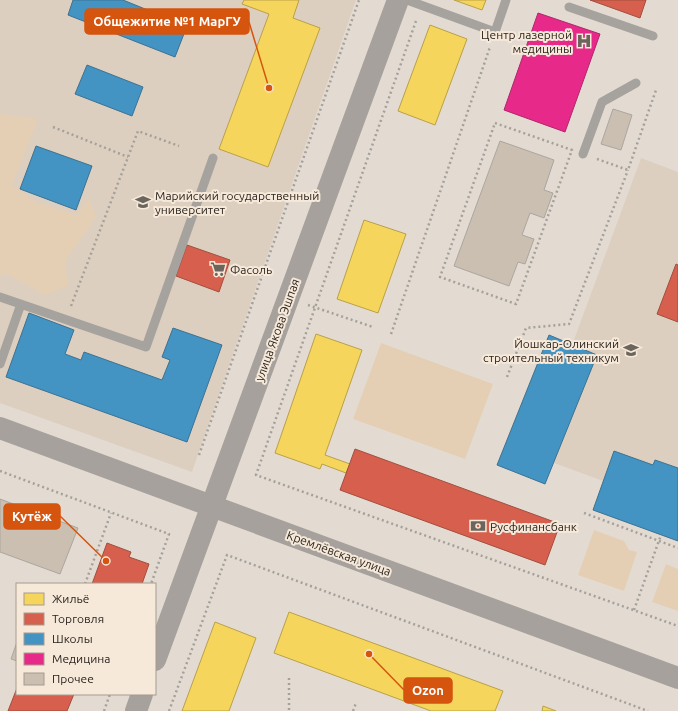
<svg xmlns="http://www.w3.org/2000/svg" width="678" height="711" font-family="Ubuntu,sans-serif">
<rect width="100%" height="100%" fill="#e3dbd2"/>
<!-- built -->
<path fill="#ddcfbf" d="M0,0H356L192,472L0,403Z
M641,158L678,172V541L593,510L603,481L554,463L597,355L572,345Z"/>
<!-- green -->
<path fill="#e4cfb5" d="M0,114L38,119L12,185L35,202L77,215L89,198L96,217L65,261L68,286L45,295L7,274L0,275Z
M381,343L493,384L465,459L353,419Z
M594,530L624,541L629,550L637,552L624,591L578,575Z
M666,564L678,569V611L652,602Z"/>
<!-- homes -->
<path fill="#f6d55c" stroke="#b9a04a" d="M244,0H299L293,18L320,28L268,167L219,149L269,14L242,4Z
M454,0H486L482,10Z
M430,25L467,39L435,125L398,111Z
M364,220L406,234L378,313L337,299Z
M316,334L362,350L325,455L350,464L346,473L322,464L320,469L275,453Z
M289,612L503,691L495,711H431L274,653Z
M215,622L256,638L229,711H182Z
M543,706L556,711H542Z"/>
<!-- shops -->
<path fill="#d6604d" stroke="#a24e3f" d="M590,0H646L640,18Z
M187,245L230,260L219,292L176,276Z
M676,264L678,265V322L657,314Z
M355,449L560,524L545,565L340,490Z
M107,543L131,552L129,557L149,564L142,584H92Z
M17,688V694H74L67,711H8Z"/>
<!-- schools -->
<path fill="#4393c3" stroke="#3c7292" d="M73,0H123L187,26L175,57L68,15Z
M87,65L143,87L132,116L75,94Z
M36,146L92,166L76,210L20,189Z
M29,313L74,330L65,354L81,360L84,352L162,380L170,360L162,357L173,328L222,345L187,442L6,377Z
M549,335L597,355L545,484L497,465Z
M614,451L653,465L655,460L678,468V541L593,510Z"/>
<!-- health -->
<path fill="#e7298a" stroke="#ae286a" d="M538,13L600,34L565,132L504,110Z"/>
<!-- building -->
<path fill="#cabfb1" stroke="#aba69f" d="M613,109L632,115L621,150L601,144Z
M500,141L554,160L544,190L553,193L544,218L530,213L522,235L534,239L525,264L518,262L509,286L454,266Z
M0,499L78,528L60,574L0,552Z
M17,642V661L11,659Z"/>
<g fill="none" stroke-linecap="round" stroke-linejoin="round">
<!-- path -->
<path stroke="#a4a09b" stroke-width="2.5" stroke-dasharray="2 3" stroke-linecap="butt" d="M416,21L256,475L678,626
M495,123L572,150L516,304L440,277Z
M53,127L128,157
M597,159L628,170L656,90
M308,305L373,327
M71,306L138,131L179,146
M391,334L490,47
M507,377L526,328L569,324L628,170
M199,455L359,0
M0,471L169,534L151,584
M584,513L678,548
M85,584L111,513
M634,610L661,535
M289,678V711
M104,711L110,694
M169,711L227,555L648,711
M353,711L356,703"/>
<!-- lane -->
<path stroke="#a6a29e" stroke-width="9" d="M407,0L495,32L506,0
M569,7L653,36
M583,154L602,102L636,83
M0,297L146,347L213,158
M0,364L21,304"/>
<!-- secondary -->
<path stroke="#a6a19c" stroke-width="22" d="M0,428L678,678
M155,660L398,0
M136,711L142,694"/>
</g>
<!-- icons -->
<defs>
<g id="hospital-bare" transform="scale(1.2)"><path d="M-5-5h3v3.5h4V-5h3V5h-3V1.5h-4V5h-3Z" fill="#6b655e" stroke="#f7e9d9" stroke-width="2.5" paint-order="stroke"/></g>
<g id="university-bare" transform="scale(1.2)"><path d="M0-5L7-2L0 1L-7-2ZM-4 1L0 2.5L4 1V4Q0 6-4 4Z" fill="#6b655e" stroke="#f7e9d9" stroke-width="2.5" paint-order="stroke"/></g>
<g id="supermarket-bare" transform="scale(1.2)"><path d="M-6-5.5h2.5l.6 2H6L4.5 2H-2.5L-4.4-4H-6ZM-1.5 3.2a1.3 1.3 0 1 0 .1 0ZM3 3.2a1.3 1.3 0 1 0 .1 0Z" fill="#6b655e" stroke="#f7e9d9" stroke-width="2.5" paint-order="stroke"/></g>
<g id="bank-bare" transform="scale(1.2)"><path d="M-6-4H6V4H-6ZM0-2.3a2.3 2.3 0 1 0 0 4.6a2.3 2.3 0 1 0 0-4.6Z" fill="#6b655e" stroke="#f7e9d9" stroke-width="2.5" paint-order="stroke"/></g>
</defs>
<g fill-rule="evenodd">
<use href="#hospital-bare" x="584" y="41"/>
<use href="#university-bare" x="143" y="202"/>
<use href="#supermarket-bare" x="218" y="269"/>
<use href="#university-bare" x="631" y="350"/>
<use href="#bank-bare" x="478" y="526"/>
</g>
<g text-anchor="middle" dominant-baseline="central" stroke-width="4" stroke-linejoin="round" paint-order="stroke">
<!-- poi labels -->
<g font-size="12" fill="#2a251f" stroke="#f7e9d9" text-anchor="start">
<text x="572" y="34" text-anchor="end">Центр лазерной<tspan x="572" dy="14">медицины</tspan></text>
<text x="155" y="195">Марийский государственный<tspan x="155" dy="14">университет</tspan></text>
<text x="230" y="269">Фасоль</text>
<text x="619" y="343" text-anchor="end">Йошкар-Олинский<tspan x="619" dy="14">строительный техникум</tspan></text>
<text x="490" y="526">Русфинансбанк</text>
</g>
<!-- street labels -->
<g font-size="12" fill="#2a251f" stroke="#f7e9d9">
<text transform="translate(277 330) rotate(-70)">улица Якова Эшпая</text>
<text transform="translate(339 553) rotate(20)">Кремлёвская улица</text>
</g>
</g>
<!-- callouts -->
<path fill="none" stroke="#d5540e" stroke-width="1.5" d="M269 88L249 22M106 561L60 516M369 654L404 690"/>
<g fill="#d5540e" stroke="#f7e9d9" stroke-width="1.5">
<circle cx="269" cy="88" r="4"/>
<circle cx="106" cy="561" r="4"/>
<circle cx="369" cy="654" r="4"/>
</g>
<g fill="#d5540e" stroke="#d5540e" stroke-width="1.5">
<rect x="85" y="9" width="164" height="25" rx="4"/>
<rect x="4" y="504" width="56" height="25" rx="4"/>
<rect x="404" y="678" width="48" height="25" rx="4"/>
</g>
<g font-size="13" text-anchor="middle" font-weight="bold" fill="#fff">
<text x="167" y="26">Общежитие №1 МарГУ</text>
<text x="32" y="521">Кутёж</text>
<text x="428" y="695">Ozon</text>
</g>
<!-- legend -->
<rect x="16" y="583" width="140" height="112" fill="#f7e9d9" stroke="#a59b8f"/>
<rect x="24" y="593" width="20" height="12" fill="#f6d55c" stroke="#a59b8f"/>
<text x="52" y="603" font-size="12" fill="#2a251f">Жильё</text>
<rect x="24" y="613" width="20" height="12" fill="#d6604d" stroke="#a59b8f"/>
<text x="52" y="623" font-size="12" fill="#2a251f">Торговля</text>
<rect x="24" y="633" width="20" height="12" fill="#4393c3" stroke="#a59b8f"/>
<text x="52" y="643" font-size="12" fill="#2a251f">Школы</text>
<rect x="24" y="653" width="20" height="12" fill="#e7298a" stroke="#a59b8f"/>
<text x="52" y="663" font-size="12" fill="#2a251f">Медицина</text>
<rect x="24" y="673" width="20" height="12" fill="#cabfb1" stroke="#a59b8f"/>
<text x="52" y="683" font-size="12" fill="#2a251f">Прочее</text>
</svg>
